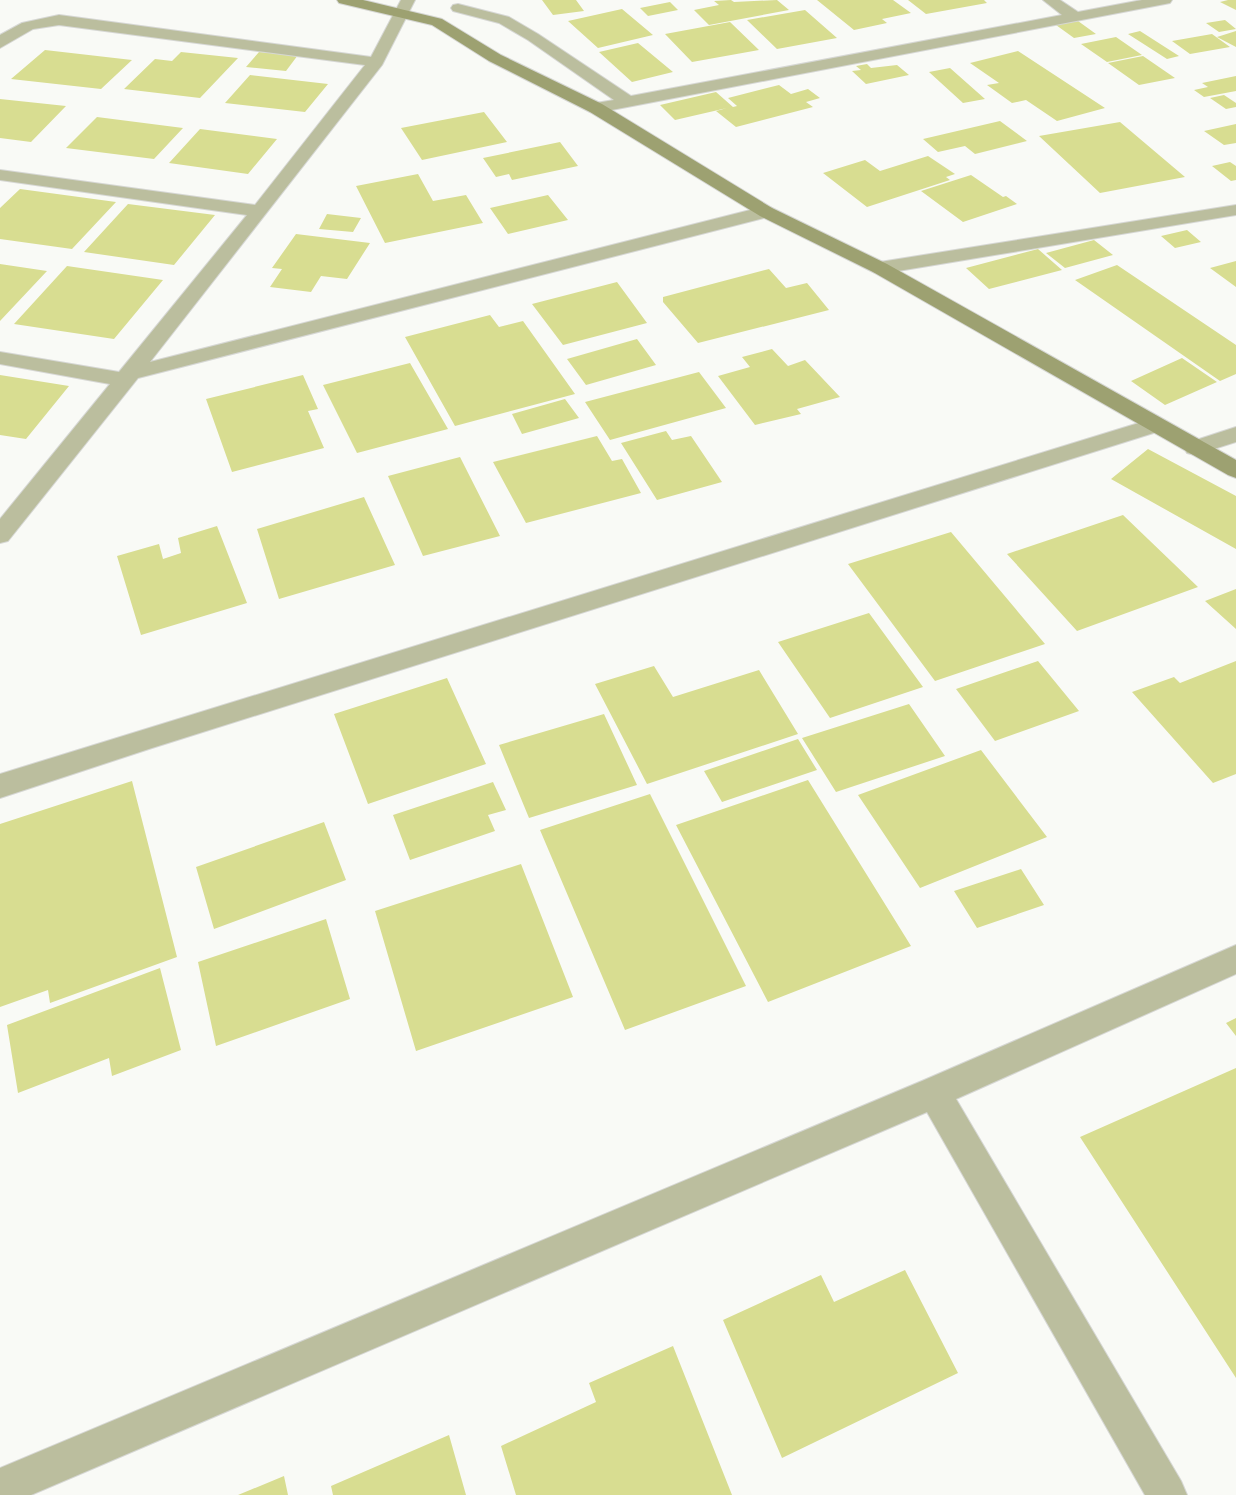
<svg xmlns="http://www.w3.org/2000/svg" width="1236" height="1495" font-family="Ubuntu,sans-serif">
<rect width="100%" height="100%" fill="#f9faf6"/>
<!-- building -->
<path fill="#d8dd91" d="M542,0H576L584,11L553,15Z
M731,0L734,2L777,0L789,10L709,25L694,10L719,5L714,1Z
M817,0H893L911,13L882,19L887,23L854,30Z
M908,0H984L987,3L926,14Z
M1228,0H1236V10L1220,2Z
M670,2L678,10L648,16L640,8Z
M622,9L653,35L598,48L568,21Z
M805,10L837,38L777,49L747,20Z
M1225,20L1236,29L1219,32L1206,23Z
M1078,21L1096,34L1074,38L1056,25Z
M730,22L759,50L692,62L665,34Z
M1140,31L1179,56L1167,59L1128,34Z
M1236,31V47L1217,37Z
M1212,34L1230,47L1190,54L1172,41Z
M1116,37L1142,55L1107,62L1081,44Z
M638,43L673,72L632,82L599,52Z
M45,50L132,60L101,89L11,79Z
M1018,51L1105,108L1057,121L1026,100L1012,103L987,85L999,83L970,63Z
M181,52L238,58L200,98L124,89L155,59L172,61Z
M259,52L298,55L286,71L246,67Z
M1143,56L1175,78L1139,85L1108,63Z
M867,64L871,68L897,65L909,75L866,84L852,71L861,70L856,66Z
M950,68L985,99L963,103L929,72Z
M250,75L328,84L305,112L225,103Z
M1236,76V91L1204,97L1194,90L1208,87L1202,83Z
M779,85L791,94L808,89L820,98L806,102L813,107L736,127L716,111L727,108L675,120L660,105L716,92L733,107L737,106L728,98Z
M1224,95L1236,103V107L1226,109L1210,98Z
M0,99L66,106L31,142L0,138Z
M484,112L507,142L422,160L401,128Z
M97,117L183,128L154,159L66,148Z
M1000,121L1027,141L975,154L965,146L938,152L923,139Z
M1120,122L1185,177L1100,193L1039,136Z
M1236,124V143L1224,145L1204,131Z
M200,129L277,139L248,174L169,163Z
M560,142L578,166L512,180L509,174L496,177L483,158Z
M928,156L955,174L946,177L950,180L867,207L823,173L865,160L880,171Z
M1230,162L1236,166V180L1231,181L1212,166Z
M418,174L433,201L466,195L483,223L385,243L356,186Z
M971,175L1003,197L1006,196L1017,204L963,222L921,191Z
M20,189L116,202L72,249L0,239V208Z
M548,195L568,220L508,234L490,208Z
M128,204L215,215L174,265L84,252Z
M327,214L361,218L353,232L319,229Z
M1187,230L1201,242L1175,248L1161,236Z
M296,234L370,243L347,279L321,276L311,292L270,287L282,269L272,268Z
M1094,240L1113,255L1065,268L1046,253Z
M1038,249L1062,270L989,289L966,268Z
M1236,261V287L1210,268Z
M0,264L47,271L0,321Z
M1117,265L1236,345V374L1220,381L1075,280Z
M67,266L163,280L114,339L14,324Z
M769,269L786,288L807,283L829,310L698,343L663,302V297Z
M617,282L647,323L563,345L532,304Z
M490,315L499,327L523,321L575,394L455,426L405,337Z
M637,339L656,365L586,385L567,359Z
M772,349L788,366L805,360L840,397L797,409L801,414L755,425L718,376L750,367L742,357Z
M1182,358L1217,382L1165,405L1131,381Z
M410,363L448,429L357,453L323,385Z
M699,372L726,408L610,440L585,402Z
M0,375L69,386L26,439L0,435Z
M303,375L318,409L308,411L324,448L232,472L206,399Z
M565,399L579,418L522,434L512,414Z
M666,431L672,440L691,436L722,482L657,500L621,443Z
M597,436L612,461L622,459L641,493L526,523L493,462Z
M1148,449L1236,496V549L1111,479Z
M460,457L500,536L423,556L388,476Z
M364,497L395,565L279,599L257,529Z
M1123,515L1198,587L1077,631L1007,554Z
M217,526L247,603L141,635L117,556L159,544L163,559L181,553L178,538Z
M951,532L1045,644L935,681L848,564Z
M1236,589V629L1205,601Z
M869,613L923,687L830,718L778,642Z
M1038,661L1079,711L995,741L956,689Z
M1236,661V774L1213,783L1132,692L1174,677L1180,683Z
M654,666L673,697L759,670L798,734L647,784L595,684Z
M447,678L486,764L368,804L334,714Z
M909,704L945,756L836,792L802,738Z
M604,714L637,785L529,818L499,745Z
M798,739L817,770L722,802L704,771Z
M981,750L1047,837L920,888L858,795Z
M808,780L911,946L768,1002L676,825Z
M132,781L177,957L50,1003L48,990L0,1007V824Z
M493,782L506,810L488,815L495,831L410,860L393,815Z
M650,794L746,986L625,1030L540,830Z
M324,822L346,880L214,929L196,867Z
M521,864L573,997L416,1051L375,911Z
M1021,869L1044,905L977,928L954,891Z
M326,919L350,999L216,1046L198,962Z
M160,968L181,1050L112,1076L109,1058L18,1093L7,1025Z
M1236,1018V1036L1226,1023Z
M1236,1068V1378L1080,1137Z
M905,1270L958,1373L782,1458L723,1320L821,1275L834,1302Z
M673,1346L732,1495H516L501,1446L596,1402L589,1383Z
M449,1435L466,1495H333L331,1486Z
M284,1476L288,1495H238Z"/>
<g fill="none" stroke-linecap="round" stroke-linejoin="round">
<!-- street casing -->
<g stroke="#d6d7d4" stroke-width="2">
<path id="street" d="M401,0H415L382,65L150,362L766,206L772,208L775,212L772,216L138,378L8,541L0,543V519L110,384L0,364V352L119,372L247,215L0,180V170L255,205L365,65L59,25L33,29L0,48V35L22,23L59,15L371,57Z
M1043,0H1060L1078,12L1142,0H1172L1170,3L1165,4L596,113L590,112L588,108L590,104L614,100L528,40L499,23L453,11L451,8L453,5L458,4L509,17L538,34L631,96L1062,15Z
M1236,205V215L880,274L873,272L870,268L873,264L880,262Z
M1155,418L1163,420L1166,425L1163,430L152,748L0,798V774Z
M1236,427V442L1195,455L1187,453L1184,448L1187,443Z
M1236,945V974L956,1099L1181,1481L1187,1495H1145L927,1112L31,1495H0V1468L922,1081Z"/>
</g>
<!-- secondary casing -->
<g stroke="#d6d7d4" stroke-width="2">
<path id="secondary" d="M337,0H363L442,19L501,55L602,104L772,208L887,264L1236,460V478L1228,475L873,272L760,216L590,112L489,61L432,25L339,3Z"/>
</g>
<!-- street -->
<use href="#street" fill="#bbbe9e" fill-rule="evenodd"/>
<!-- secondary -->
<use href="#secondary" fill="#9da171" fill-rule="evenodd"/>
</g>
</svg>
